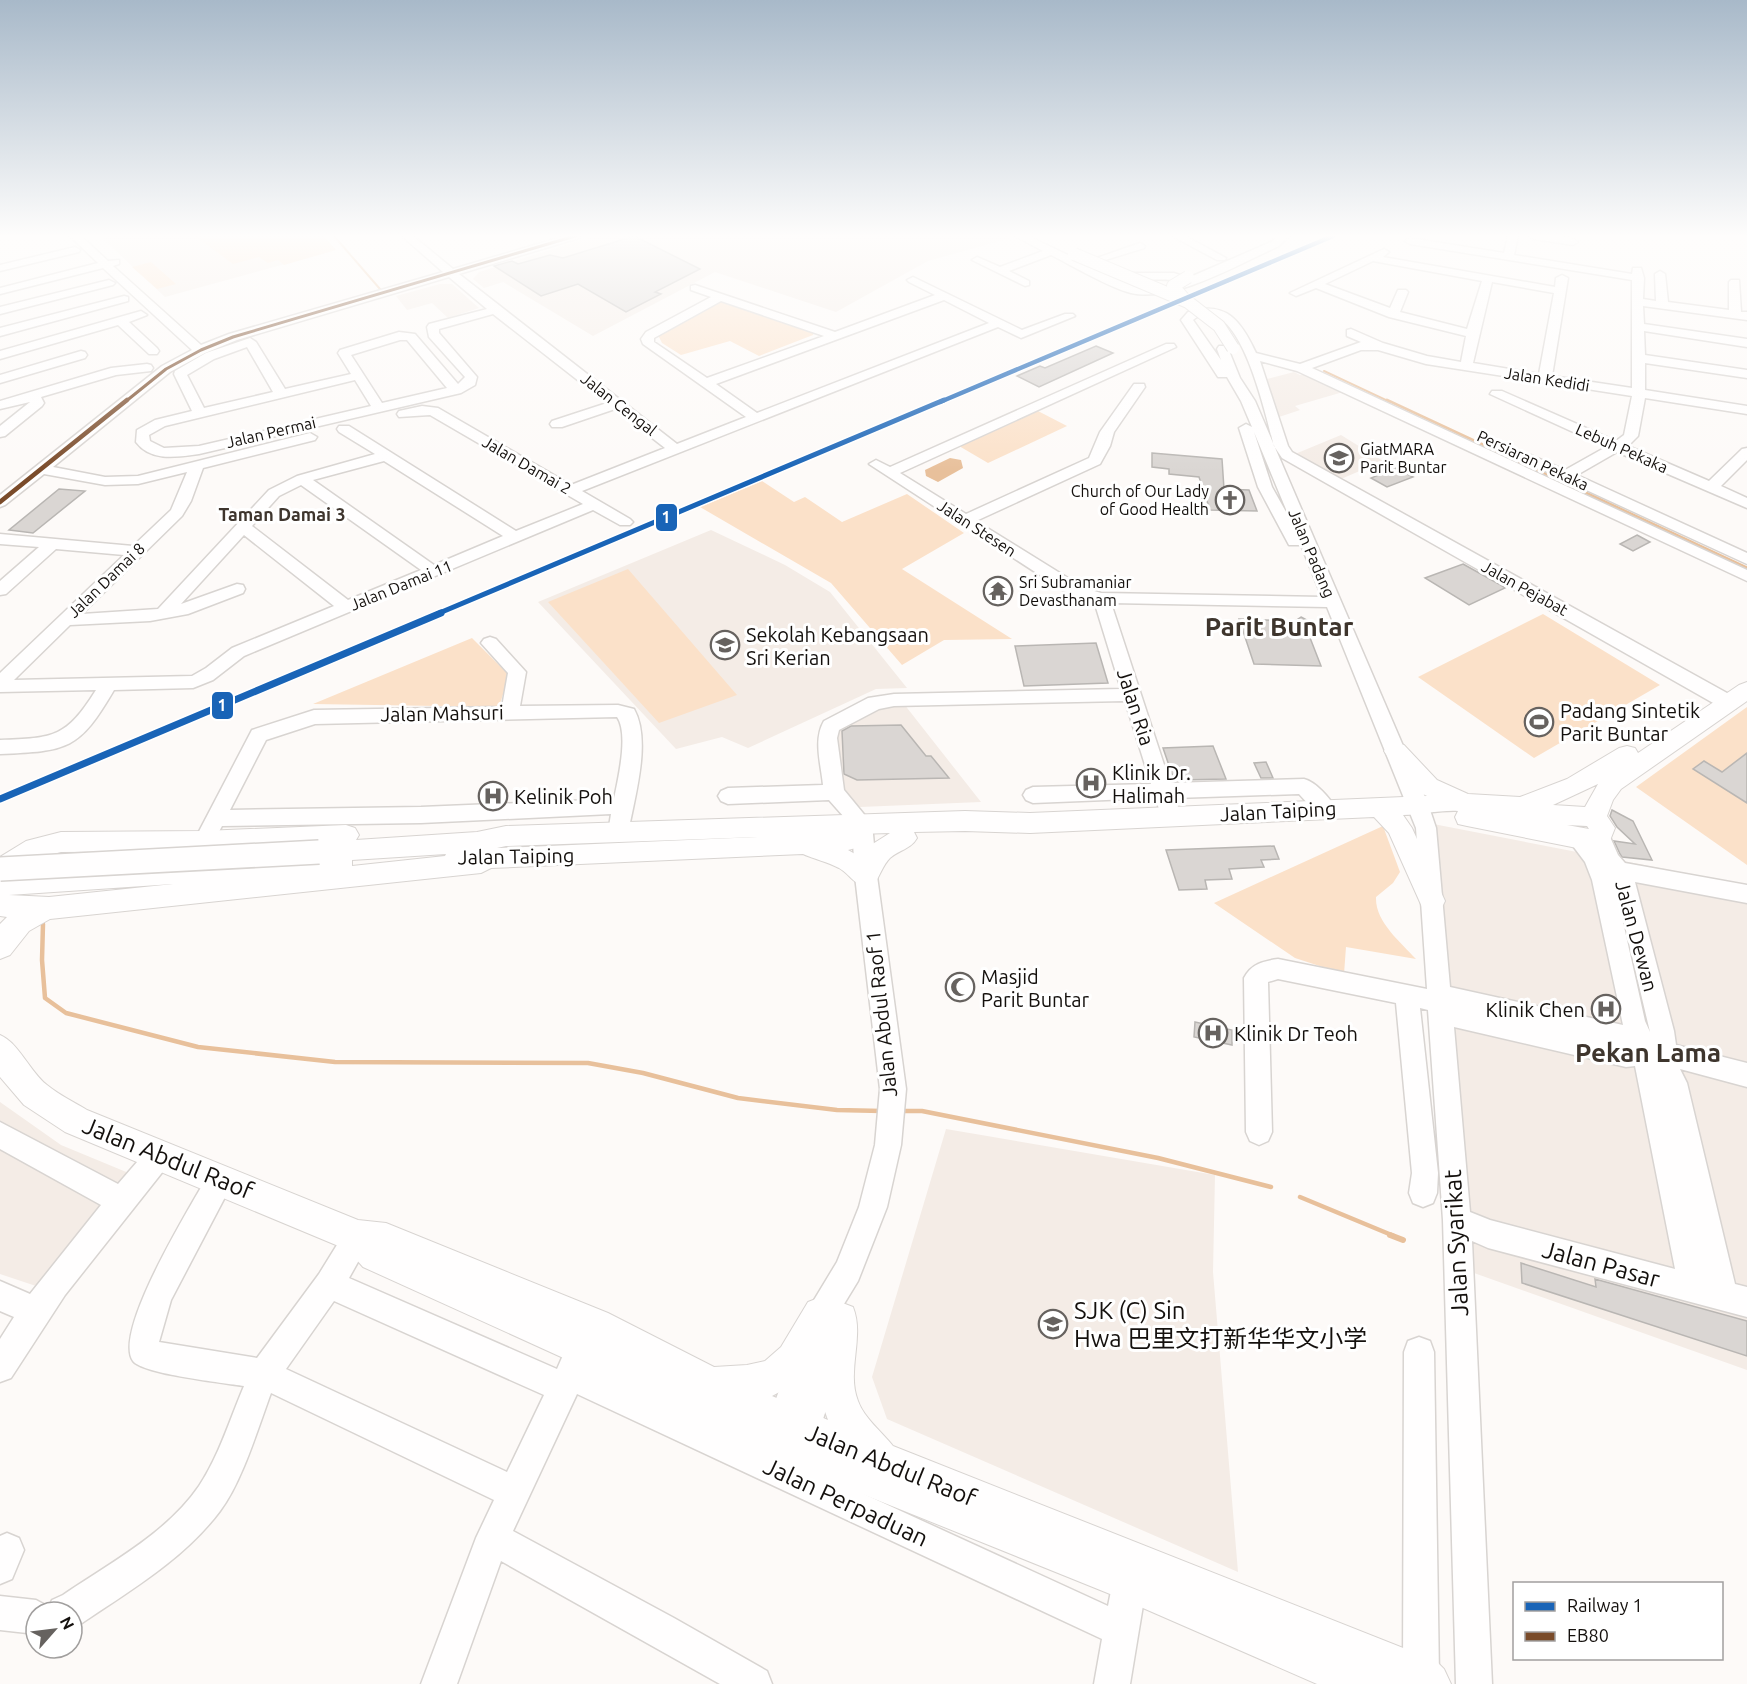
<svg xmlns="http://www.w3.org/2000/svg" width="1747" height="1684" font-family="Ubuntu,'Noto Sans SC',sans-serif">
<rect width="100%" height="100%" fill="#fdfaf8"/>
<!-- built -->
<path fill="#f4ece6" d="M100,236H324L336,250L165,297Z
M595,236H1012L1014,237L928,261L836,312L715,272L593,336L503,282L484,288L473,279L479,272Z
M440,284H452L479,308L448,318L432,303L407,310L396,296Z
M1294,372L1300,375L1304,374L1343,392L1295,406L1300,410L1279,417L1267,379Z
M1341,435L1383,461L1341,479L1295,454Z
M711,530L785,565L830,592L907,688L876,689L748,748L722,737L676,749L538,602Z
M881,704H904L981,802L860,807L839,793L835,726Z
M1423,822L1747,885V1370L1474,1273Z
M0,1102L61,1145L148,1181L63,1295L0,1274Z
M946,1129L1215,1175L1213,1272L1238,1572L887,1419L872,1377Z"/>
<!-- green -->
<path fill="#fbe1c9" d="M195,236H324L336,250L284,265L278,260L268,263L259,257L233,264Z
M151,262L176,284L157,289L132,267Z
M723,301L814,333L813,335L759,356L730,341L681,355L662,343L658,335L716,303Z
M1038,411L1067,426L988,463L959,446Z
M762,481L794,502L805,497L842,522L907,494L964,533L902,569L1012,639L944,640L902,665L831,583L700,507Z
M628,569L737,695L659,723L548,602Z
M1543,614L1660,685L1534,758L1418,677Z
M472,638L509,675L499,707L313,704Z
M1747,707V865L1636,787Z
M1383,826L1400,872L1393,883L1376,897C1375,922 1401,942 1416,959L1346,947L1344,974L1295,958L1214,903Z"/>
<!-- water -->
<path fill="#e8c09b" d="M950,458L961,460L963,468L938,482L926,476L925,470Z"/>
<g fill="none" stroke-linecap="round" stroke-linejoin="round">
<!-- stream-far3 -->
<path stroke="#e8c09b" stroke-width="2" d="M334,236L380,289
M1324,371L1390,402"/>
<!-- stream-far2 -->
<path stroke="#e8c09b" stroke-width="3" d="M1387,400L1747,568"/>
<!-- stream-far1 -->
<path stroke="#e8c09b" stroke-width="4.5" d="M43,924L42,960L45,998L66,1013L198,1047L335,1062L588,1063L643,1073L738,1098L837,1110L882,1111
M902,1111H922L1158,1158L1271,1187
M1300,1197L1394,1236"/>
<!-- stream -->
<path stroke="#e8c09b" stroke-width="6" d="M1390,1235L1403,1240"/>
</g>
<!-- building -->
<path fill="#dad6d3" stroke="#b9b6b3" stroke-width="1.5" d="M634,236L700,269L655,292L661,294L626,312L578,284L541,296L494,266L512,261L518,264L550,255L563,258Z
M1096,346L1113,353L1039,387L1017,376L1040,366L1045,368Z
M1152,453L1222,459L1224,489L1249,490L1257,511L1210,510L1199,477L1169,474V469L1152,467Z
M1396,468L1413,477L1387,487L1371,478Z
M59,489L85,491L33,533L9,530Z
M1637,535L1650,542L1633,551L1620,544Z
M1463,564L1499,584L1505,588L1469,605L1425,578Z
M1301,617L1314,624L1307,630L1321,666L1254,664L1239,619L1295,621Z
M1096,643L1108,683L1024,686L1015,646Z
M901,725L926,756H931L949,778L857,780L844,774L842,731L851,726Z
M1213,746L1226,779L1179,780L1173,777L1163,748Z
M1747,753V803L1693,769L1704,761L1722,772Z
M1266,762L1273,778H1261L1254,763Z
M1612,810L1633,821L1652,860L1622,857L1620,854L1614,841L1635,844L1617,827L1610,816Z
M1274,846L1279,859L1261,860L1264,867L1229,869L1232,879L1205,880L1207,889L1179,890L1166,850Z
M1195,1022L1232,1030V1045L1194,1037Z
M1521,1263L1596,1287L1595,1279L1747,1321V1356L1522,1283Z"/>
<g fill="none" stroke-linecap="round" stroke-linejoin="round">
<!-- minor casing -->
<g stroke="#d8d4d1" stroke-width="3">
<path id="minor" d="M70,236H81L108,261L119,260V264L113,266L201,345L229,334L443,272L402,236H413L453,269L565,236H580L579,238L459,274L677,444L746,417L643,344L641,339L646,332L711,297L691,290V286L695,285L835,332L935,295L909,282L907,280L913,277L1022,330L1065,314H1073L1075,316L1021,338L998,327L582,491L630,519L633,522L630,525H620L593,510L244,656L213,680L193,688L114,690C79,750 68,751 0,754V740C54,738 66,738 96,690L0,692V673L124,555L56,549L6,594L0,595V581L39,547L0,544V534L133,546L171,510L187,472L138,484L105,485L44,474L5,505L0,507V495L162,366L192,350L103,268L0,294V288L98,263ZM449,277L487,309L429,324L427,327L429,337L465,377L458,384L415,334L399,332L340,350L338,353L351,374L285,389L256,342L250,338L206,353L175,371L174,374L192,411L155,420L137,430L136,442C151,462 177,457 199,454L461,393L475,385L477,377L439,333V329L493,314L607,403L552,421L550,424L552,427H562L615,409L665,448L571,485L438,408L422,406L399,411L397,414L399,417L430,415L583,504L516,531L349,426H339L337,429L339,432L375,454L297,476L269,490L158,609L82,614L182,516L191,501L203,468L315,440L317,437L310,433L138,476L105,477L53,467L170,372L205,353L237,340ZM944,300L989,323L757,413L716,384ZM721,301L824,336L707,378L654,342V338ZM400,340H407L447,388L382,403L351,355ZM247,347L273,392L204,408L187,375L214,359ZM355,380L371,406L199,446L164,448L150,441L149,435L165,426ZM384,461L503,536L434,565L313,480ZM301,485L421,570L348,600L252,526L279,496ZM244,535L334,606L232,648L206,668L192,676L14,680L70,625L150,621L188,614L243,593L245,589L243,585L237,584L181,604Z
M1015,236H1028L1135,287C1151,290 1164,289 1179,282C1164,276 1142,284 1130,275L1131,273H1174L1188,278L1271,242L1278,236H1289L1279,246C1239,264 1173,303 1131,293C1110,288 1073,266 1051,255L1009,271L1029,281V285L1025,286L972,260L977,257L1000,267L1043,251Z
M1172,236H1185L1226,258L1225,260H1217Z
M1508,236H1518L1514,255L1632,274L1633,268H1641L1644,278L1643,299L1656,301L1655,274L1660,271L1665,274L1668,302L1729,310V282L1731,280H1739L1741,312H1747V320L1643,306L1644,324L1747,339V347L1644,331L1645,355L1747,370V378L1645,363V390L1747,406V414L1645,398L1638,436L1628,446L1709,481L1742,449L1747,448V460L1721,486L1747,498V508L1617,452L1577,475L1747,553V564L1519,459L1517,456L1519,453L1524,452L1565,470L1606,447L1490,394L1492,391H1502L1616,441L1624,435L1632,396L1426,364L1378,350H1361L1312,368L1747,570V581L1297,371L1260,361L1288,446L1292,452L1736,698L1738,703L1736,708L1729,709L1722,708L1282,458L1274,446C1266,417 1245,318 1210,315C1203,314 1198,315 1193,320L1221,360L1217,349L1219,346H1227L1240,378L1255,401L1428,804L1436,828L1450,987L1623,1025L1592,880L1585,862L1567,838L1570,832C1580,829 1584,832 1591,840L1590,836L1593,830L1600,828L1607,830L1618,855L1625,863L1747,885V903L1635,882L1674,1031L1676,1045L1747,1063V1087L1680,1069L1687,1083L1735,1284L1747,1287V1317L1488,1248L1472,1241L1492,1684H1456L1443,1220L1428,1010L1420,1008L1438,1173L1437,1193L1433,1203L1423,1207L1413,1203L1409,1193L1412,1173L1396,1003L1278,979L1268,982L1272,1132L1268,1141L1259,1145L1250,1141L1246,1132L1244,978C1251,964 1263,961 1278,959L1427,989L1416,828L1327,607L1111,603L1170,783L1304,779C1316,782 1330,798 1336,809L1333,814C1318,819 1309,804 1299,794L1175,798L1181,816L1178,822L1171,824L1164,822L1155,798L1033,803L1026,800L1023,795L1026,790L1033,787L1151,784L1125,701L894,706L879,709L839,730L837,738L844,790L872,824L877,876L906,1089L901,1145L887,1207L858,1281L833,1322L827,1337L817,1342L807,1337L802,1327L811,1305L837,1262L859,1207L875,1145L880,1089L855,876L852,826L829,800L728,804L721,801L718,796L721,791L728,788L823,785C821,764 813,740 824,721L868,698L894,694L1121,689L1094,601L1072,596L869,464L876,460L890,467L1166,344H1174L1176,347L900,473L966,514L1089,458L1100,432L1134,384H1144L1145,387L1114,432L1110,446L1100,464L976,521L1084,588L1101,593L1322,597L1301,545H1289L1258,487L1239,428L1246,424L1252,427L1241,401L1227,377H1218L1181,320L1188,312C1226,300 1241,321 1256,353L1300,364L1361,342L1347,336V330L1351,329L1383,343L1427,356L1461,362L1466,336L1389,317L1316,288L1296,296L1290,293L1384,249L1389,252L1383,257L1555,287L1556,278L1562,275L1568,278L1552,376L1632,388V280L1410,244L1405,241L1410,238L1504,253ZM1373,261L1482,281L1467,329L1400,312L1408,292L1406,290H1398L1390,308L1325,284ZM1492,282L1554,293L1539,374L1473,363ZM1254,432L1290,519L1272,487ZM1615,886L1616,888L1650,1032L1645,1021ZM1454,1027L1626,1067L1635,1066L1675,1269L1490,1220L1470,1212Z
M1529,236C1543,235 1566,233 1578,242L1573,245L1534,239Z
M1140,243L1145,246L1144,248L1099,262L1094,259Z
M75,247L80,250L79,252L0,271V265Z
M109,280L115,283L113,285L0,314V307Z
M124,296L128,297V301L0,336V328Z
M141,311L147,315L129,322L157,348L159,351L157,354H149L118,325L0,359V351Z
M81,351L85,352L87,355L85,358L0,383V375Z
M147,364L151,365L153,368L151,371L116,375L41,397L44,403L42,406L5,436L0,437V426L30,402L0,409V401L111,368Z
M490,637L496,639L526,672L520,706L618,705L634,709C652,741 634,799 628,833L625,839L618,841L611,839L608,833L611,814L421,823L222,826L211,847L204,849L197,847L194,841L252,730L314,710L502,707L508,673L481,643L484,639ZM617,717C629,734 618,779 614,799L421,807L230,810L266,740L315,724Z
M0,1122L118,1184L150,1147L159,1143L168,1147L172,1156L168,1165L65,1295L11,1378L0,1382V1339L14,1317L0,1311V1281L30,1294L101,1205L0,1149Z
M221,1167L231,1170L234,1180L171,1300L159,1342L257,1358L319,1274L348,1227L358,1223L368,1227L372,1237L349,1278L557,1369L564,1353L575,1349L586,1353L590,1364L589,1368L1108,1606L1113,1581L1118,1569L1130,1564L1142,1569L1147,1581L1130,1684H1094L1102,1639L577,1394L513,1531L674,1618L767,1671L772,1684H720L501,1561L457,1684H421L476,1538L494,1500L271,1393C258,1428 242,1482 220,1511C184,1559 131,1590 82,1623L72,1627V1612H36V1634L0,1630V1596L36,1600L49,1607L52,1600L63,1595C110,1563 166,1534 199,1486C219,1456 230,1419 244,1386C224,1383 143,1374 133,1361C112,1331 194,1201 211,1170ZM334,1301L544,1395L507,1472L286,1369Z
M1419,1337L1430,1341L1434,1352L1439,1676L1436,1684H1406L1403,1676L1404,1352L1408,1341Z
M807,1341L818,1345L820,1350L827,1347L838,1351L842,1362L813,1449L802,1454L791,1449L788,1443L780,1447L769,1442L764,1431L796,1345Z
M7,1533L19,1538L24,1550L12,1579L0,1584V1536Z"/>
</g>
<!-- major casing -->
<g stroke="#d8d4d1" stroke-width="2">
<path id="major" d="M1747,682V701L1621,789L1613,800L1607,816L1615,828L1609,843L1582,849L1467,826L1458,824L1455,817L1458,811C1439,810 1421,815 1403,815L1412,828L1445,901L1441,909L1432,912L1423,909L1389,833L1374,817L1030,833L965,831L914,832L917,838C911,849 899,850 890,858C883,865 880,875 875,883C855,890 854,877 839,868C828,862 814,859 803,854L491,868L481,873L50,919L29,931L10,955L0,959V924L7,917L0,916V857L26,841L61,832L204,831L346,825L355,828L359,835L356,840L477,832L506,826L965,811L1030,813L1427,796L1419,792L1388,757L1384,751L1388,745L1396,743L1404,745L1437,780L1468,794L1520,797L1567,779L1619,748L1627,746L1635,748L1638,753L1739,685ZM1598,784L1585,807L1553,805ZM1567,825L1587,826L1589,829ZM890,833L871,845L862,858L848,850L856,848L860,841L856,834ZM758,837L501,848H497L506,846ZM309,846L306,852L308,855L17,873L37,859L61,852L204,851ZM446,854L445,856L352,866V860ZM173,884L49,897L9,895Z
M0,1035C19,1043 30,1072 47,1085C59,1095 74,1102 87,1110L358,1220L386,1223L608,1313L714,1367L747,1365L765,1361L781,1347L808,1302L821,1297L834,1304L840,1302L853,1307C865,1337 846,1371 858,1401C864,1418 882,1432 893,1446L1436,1661L1444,1669L1451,1684H1317L1120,1598L763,1454L570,1361L363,1267L348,1250L65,1132L24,1105L0,1077ZM818,1355V1392L828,1420L772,1396L800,1381Z"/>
</g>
<!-- minor -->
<use href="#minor" fill="#fffefe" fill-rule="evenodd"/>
<!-- major -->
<use href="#major" fill="#fffefe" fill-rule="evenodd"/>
<!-- minor-bridge casing -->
<g stroke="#d8d4d1" stroke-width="14" stroke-linecap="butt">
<path id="minor-bridge" d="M1074,254L1188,302L1219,326L1233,348
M1185,300L1173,286L1188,277"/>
</g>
<!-- major-bridge casing -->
<g stroke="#d8d4d1" stroke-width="26" stroke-linecap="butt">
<path id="major-bridge" d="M0,869L319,852"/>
</g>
<!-- minor-bridge -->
<use href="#minor-bridge" stroke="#fffefe" stroke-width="12"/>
<!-- major-bridge -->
<use href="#major-bridge" stroke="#fffefe" stroke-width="23"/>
<!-- bus-1-far1 casing -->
<g stroke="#fff" stroke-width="5">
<path id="bus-1-far1" d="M125,402L166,369L201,350L233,337L575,236"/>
</g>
<!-- bus-1 casing -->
<g stroke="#fff" stroke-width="8">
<path id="bus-1" d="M0,502L127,400"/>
</g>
<!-- bus-1-far1 -->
<use href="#bus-1-far1" stroke="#7a4b2a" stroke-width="3"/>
<!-- bus-1 -->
<use href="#bus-1" stroke="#7a4b2a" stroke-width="4.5"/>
<!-- rail-1-far2 casing -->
<g stroke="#fff" stroke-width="7">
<path id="rail-1-far2" d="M940,402L1333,236"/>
</g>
<!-- rail-1-far1 casing -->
<g stroke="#fff" stroke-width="8">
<path id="rail-1-far1" d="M437,614L944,400"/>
</g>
<!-- rail-1 casing -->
<g stroke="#fff" stroke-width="10">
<path id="rail-1" d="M0,799L441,613"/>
</g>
<!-- rail-1-far2 -->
<use href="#rail-1-far2" stroke="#1964b7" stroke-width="4.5"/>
<!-- rail-1-far1 -->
<use href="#rail-1-far1" stroke="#1964b7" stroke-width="5"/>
<!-- rail-1 -->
<use href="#rail-1" stroke="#1964b7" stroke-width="7"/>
</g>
<!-- sky -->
<linearGradient id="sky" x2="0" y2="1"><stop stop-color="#a8b9c9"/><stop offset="0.5" stop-color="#fefdfc"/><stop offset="1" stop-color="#fefdfc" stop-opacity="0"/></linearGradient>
<rect width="1747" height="472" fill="url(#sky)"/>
<!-- icons -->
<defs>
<g id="university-ring" transform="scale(1.5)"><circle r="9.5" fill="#fff" stroke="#66625f" stroke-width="1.5"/><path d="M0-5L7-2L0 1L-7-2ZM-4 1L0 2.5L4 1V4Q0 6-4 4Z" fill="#66625f"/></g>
<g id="church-ring" transform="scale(1.5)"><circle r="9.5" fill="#fff" stroke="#66625f" stroke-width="1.5"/><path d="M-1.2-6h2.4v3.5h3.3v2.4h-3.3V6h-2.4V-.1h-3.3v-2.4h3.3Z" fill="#66625f"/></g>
<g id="temple-ring" transform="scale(1.5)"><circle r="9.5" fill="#fff" stroke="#66625f" stroke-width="1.5"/><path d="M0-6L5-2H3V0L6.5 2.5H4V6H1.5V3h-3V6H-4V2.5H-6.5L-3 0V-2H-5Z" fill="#66625f"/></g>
<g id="school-ring" transform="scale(1.5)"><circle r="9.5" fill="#fff" stroke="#66625f" stroke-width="1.5"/><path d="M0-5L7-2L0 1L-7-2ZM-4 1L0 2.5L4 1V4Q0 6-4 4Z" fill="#66625f"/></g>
<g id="stadium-ring" transform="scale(1.5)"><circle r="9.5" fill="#fff" stroke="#66625f" stroke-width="1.5"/><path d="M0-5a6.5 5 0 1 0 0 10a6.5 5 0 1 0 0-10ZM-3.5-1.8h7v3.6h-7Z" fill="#66625f"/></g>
<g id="hospital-ring" transform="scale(1.5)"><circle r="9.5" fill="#fff" stroke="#66625f" stroke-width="1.5"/><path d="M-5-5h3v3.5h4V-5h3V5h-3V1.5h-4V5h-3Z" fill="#66625f"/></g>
<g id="mosque-ring" transform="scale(1.5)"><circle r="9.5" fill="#fff" stroke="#66625f" stroke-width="1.5"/><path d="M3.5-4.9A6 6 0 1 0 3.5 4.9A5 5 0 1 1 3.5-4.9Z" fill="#66625f"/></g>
</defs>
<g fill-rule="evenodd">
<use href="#university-ring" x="1339" y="458"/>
<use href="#church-ring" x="1230" y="500"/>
<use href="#temple-ring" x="998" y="591"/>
<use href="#school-ring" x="725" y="645"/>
<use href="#stadium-ring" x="1539" y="722"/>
<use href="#hospital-ring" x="1091" y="783"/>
<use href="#hospital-ring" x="493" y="796"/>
<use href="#mosque-ring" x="960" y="987"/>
<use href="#hospital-ring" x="1606" y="1009"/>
<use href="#hospital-ring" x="1213" y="1033"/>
<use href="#school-ring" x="1053" y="1324"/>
</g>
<g text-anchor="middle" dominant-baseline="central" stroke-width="6" stroke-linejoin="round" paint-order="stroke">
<!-- far-street labels -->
<g font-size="16" fill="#14100d" stroke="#fff">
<text transform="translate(1547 379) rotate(9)">Jalan Kedidi</text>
<text transform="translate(619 404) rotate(38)">Jalan Cengal</text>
<text transform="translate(271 432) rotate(-13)">Jalan Permai</text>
<text transform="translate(1622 448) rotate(24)">Lebuh Pekaka</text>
<text transform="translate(1533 460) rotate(25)">Persiaran Pekaka</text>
<text transform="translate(527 465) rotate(30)">Jalan Damai 2</text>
<text transform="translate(977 528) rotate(33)">Jalan Stesen</text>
<text transform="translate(1312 553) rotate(67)">Jalan Padang</text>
<text transform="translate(106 580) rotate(-44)">Jalan Damai 8</text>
<text transform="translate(401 585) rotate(-22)">Jalan Damai 11</text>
<text transform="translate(1525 588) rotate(29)">Jalan Pejabat</text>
</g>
<!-- far-poi labels -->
<g font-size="16" fill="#14100d" stroke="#fff" text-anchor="start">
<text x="1360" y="449">GiatMARA<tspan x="1360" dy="18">Parit Buntar</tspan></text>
<text x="1209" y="491" text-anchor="end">Church of Our Lady<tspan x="1209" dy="18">of Good Health</tspan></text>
<text x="1019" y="582">Sri Subramaniar<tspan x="1019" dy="18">Devasthanam</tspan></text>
</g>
<!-- far-neighbourhood labels -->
<g font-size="18" font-weight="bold" fill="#3e352d" stroke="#fff">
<text x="282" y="514">Taman Damai 3</text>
</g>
<!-- poi labels -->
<g font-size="20" fill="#14100d" stroke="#fff" text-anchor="start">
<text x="746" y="634">Sekolah Kebangsaan<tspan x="746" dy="23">Sri Kerian</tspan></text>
<text x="1560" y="710">Padang Sintetik<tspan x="1560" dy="23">Parit Buntar</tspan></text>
<text x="1112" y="772">Klinik Dr.<tspan x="1112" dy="23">Halimah</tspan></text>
<text x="514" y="796">Kelinik Poh</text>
<text x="981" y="976">Masjid<tspan x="981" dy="23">Parit Buntar</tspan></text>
<text x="1585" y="1009" text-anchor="end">Klinik Chen</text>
<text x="1234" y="1033">Klinik Dr Teoh</text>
</g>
<!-- street labels -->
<g font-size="20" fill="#14100d" stroke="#fff">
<text transform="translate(1136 707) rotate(72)">Jalan Ria</text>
<text transform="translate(442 713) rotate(-1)">Jalan Mahsuri</text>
<text transform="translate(1278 811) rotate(-3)">Jalan Taiping</text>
<text transform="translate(516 856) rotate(-1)">Jalan Taiping</text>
<text transform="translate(1637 936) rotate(75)">Jalan Dewan</text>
<text transform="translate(881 1014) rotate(-96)">Jalan Abdul Raof 1</text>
</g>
<!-- near-street labels -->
<g font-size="24" fill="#14100d" stroke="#fff">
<text transform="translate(168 1158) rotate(22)">Jalan Abdul Raof</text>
<text transform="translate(1456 1243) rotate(-93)">Jalan Syarikat</text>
<text transform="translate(1601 1264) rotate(15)">Jalan Pasar</text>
<text transform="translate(891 1465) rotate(22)">Jalan Abdul Raof</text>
<text transform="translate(846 1502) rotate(25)">Jalan Perpaduan</text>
</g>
<!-- near-poi labels -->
<g font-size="24" fill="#14100d" stroke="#fff" text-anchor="start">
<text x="1074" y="1310">SJK (C) Sin<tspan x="1074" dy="28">Hwa 巴里文打新华华文小学</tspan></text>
</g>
<!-- district labels -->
<g font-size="26" font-weight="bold" fill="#3e352d" stroke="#fff">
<text x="1279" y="626">Parit Buntar</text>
<text x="1648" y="1052">Pekan Lama</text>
</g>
</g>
<g stroke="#fff" stroke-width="2">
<rect x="655" y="503" width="23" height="29" rx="6" fill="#1964b7"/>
<rect x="211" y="691" width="23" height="29" rx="6" fill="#1964b7"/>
</g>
<g font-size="16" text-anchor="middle" font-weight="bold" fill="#fff">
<text x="666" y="523">1</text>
<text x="222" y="711">1</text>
</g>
<!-- legend -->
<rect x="1513" y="1582" width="210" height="78" fill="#ffffff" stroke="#a19f9e" stroke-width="1.5"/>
<rect x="1525" y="1602" width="30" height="9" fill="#1964b7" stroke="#a19f9e" stroke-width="1.5"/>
<text x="1567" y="1612" font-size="18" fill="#14100d">Railway 1</text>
<rect x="1525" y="1632" width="30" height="9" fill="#7a4b2a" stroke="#a19f9e" stroke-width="1.5"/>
<text x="1567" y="1642" font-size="18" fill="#14100d">EB80</text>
<!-- north arrow -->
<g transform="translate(54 1630) rotate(62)"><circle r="28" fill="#ffffff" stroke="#a19f9e" stroke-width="1.5"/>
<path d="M0-4.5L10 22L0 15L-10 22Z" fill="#66625f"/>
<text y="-9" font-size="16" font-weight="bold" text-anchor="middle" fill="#14100d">N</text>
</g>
</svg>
